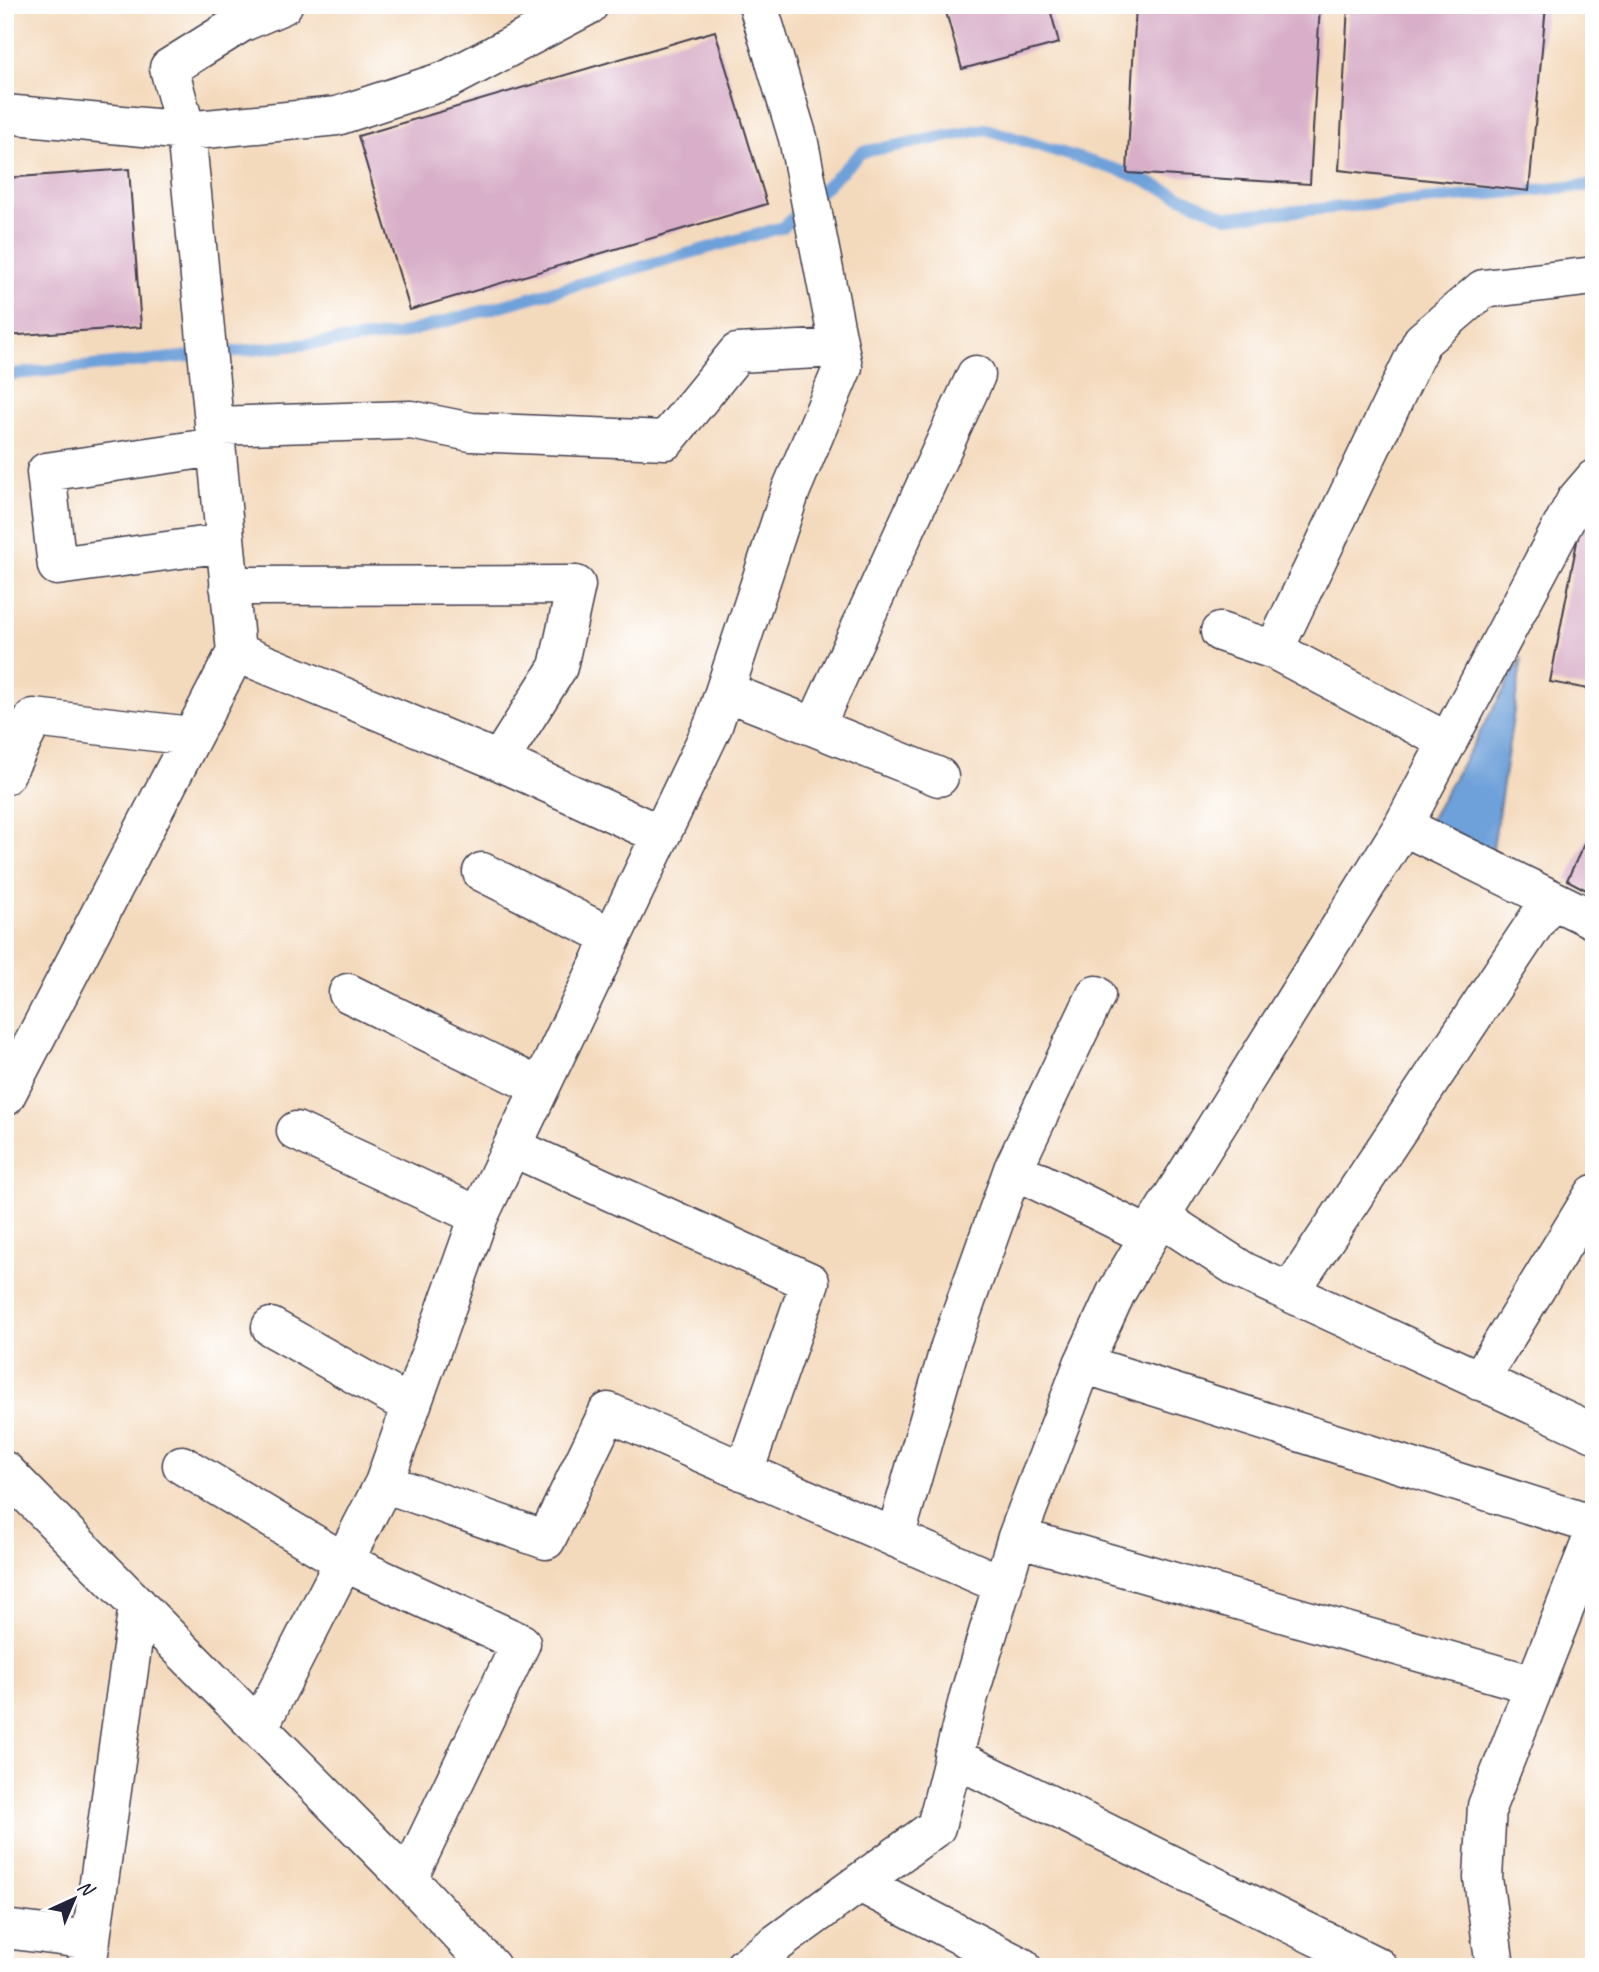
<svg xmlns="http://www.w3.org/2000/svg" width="1599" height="1972" font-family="Caveat,sans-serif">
<rect width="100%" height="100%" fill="#fff"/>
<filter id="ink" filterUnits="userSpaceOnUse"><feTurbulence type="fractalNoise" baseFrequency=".0143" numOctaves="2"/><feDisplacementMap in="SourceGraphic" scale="14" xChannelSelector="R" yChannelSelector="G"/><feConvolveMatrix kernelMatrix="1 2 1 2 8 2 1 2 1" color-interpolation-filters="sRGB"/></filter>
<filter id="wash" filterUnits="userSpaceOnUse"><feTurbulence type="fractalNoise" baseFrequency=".00686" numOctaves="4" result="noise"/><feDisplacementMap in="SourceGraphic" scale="28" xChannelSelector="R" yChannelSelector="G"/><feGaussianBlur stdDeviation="1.57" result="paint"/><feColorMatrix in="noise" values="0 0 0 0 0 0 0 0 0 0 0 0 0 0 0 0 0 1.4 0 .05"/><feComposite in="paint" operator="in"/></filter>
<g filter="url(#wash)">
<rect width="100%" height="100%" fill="#f4dabd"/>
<!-- water -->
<path fill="#6ea0d9" stroke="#48618a" stroke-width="2" d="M1522,658L1492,855L1430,820Z"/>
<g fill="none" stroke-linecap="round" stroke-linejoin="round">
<!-- stream -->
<path stroke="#6ea0d9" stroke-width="12" d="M5,375L397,335L783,227L862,152L986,129L1127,173L1227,217L1594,185"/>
</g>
<g id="blocks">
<!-- building -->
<path fill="#d8aec8" d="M944,5H1049L1059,43L962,69Z
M1136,5H1320L1310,184L1127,173Z
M1348,5H1546L1529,191L1339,170Z
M715,31L767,204L410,310L358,136Z
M129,169L141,327L5,336V178Z
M1594,510V690L1550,682L1580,526Z
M1594,823V894L1567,880Z"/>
</g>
</g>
<g filter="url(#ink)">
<use href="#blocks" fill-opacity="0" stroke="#423e4e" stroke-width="2"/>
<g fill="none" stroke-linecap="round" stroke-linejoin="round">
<!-- minor casing -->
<g stroke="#423e4e" stroke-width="41">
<path id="minor" d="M5,114L186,131L337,116L447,80L589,5
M214,426L411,420L471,432L666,440L737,353L839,348
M216,447L46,472L57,566L225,543
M229,586L576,585L558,667L499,761
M1220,632L1274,650L1448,742
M1274,650L1422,341L1483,289L1594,276
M236,652L499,761L661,835
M725,691L939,777
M815,727L976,375
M5,775L34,718L191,736
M1403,826L1594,920
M482,872L612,937
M348,993L540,1087
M5,1097L236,652L186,131L169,68L241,23L283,5
M296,1131L479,1216
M512,1147L810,1282L744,1472
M1013,1169L1149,1236
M1160,1217L1243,1271L1594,1433
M1290,1292L1551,899
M271,1327L411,1406
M1083,1364L1594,1525
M1479,1381L1594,1194
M182,1465L344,1562L521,1643L408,1879
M5,1471L408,1879L491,1967
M384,1483L546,1540L608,1412L1003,1585
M1017,1537L1534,1685
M895,1538L950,1346L1013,1169L1096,995
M259,1727L384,1483L479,1216L713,726L791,490L843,367L798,138L758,5
M953,1757L1378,1967
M860,1883L1022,1967
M5,1929L91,1940
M87,1967L138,1605
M744,1967L936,1827L969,1696L1017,1537L1083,1364L1116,1293L1160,1217L1403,826L1576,500L1594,479
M1495,1967L1483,1878L1487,1806L1594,1534"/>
</g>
<!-- minor -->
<use href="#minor" stroke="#fff" stroke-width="38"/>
</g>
</g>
<!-- margin -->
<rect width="1599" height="1972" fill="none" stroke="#fff" stroke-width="28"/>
<!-- north arrow -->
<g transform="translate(74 1899) rotate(44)" stroke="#ffffff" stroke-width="5" paint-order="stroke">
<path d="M0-5L12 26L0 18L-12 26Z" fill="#22223b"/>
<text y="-10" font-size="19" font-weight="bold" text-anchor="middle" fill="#22223b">N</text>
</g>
</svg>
